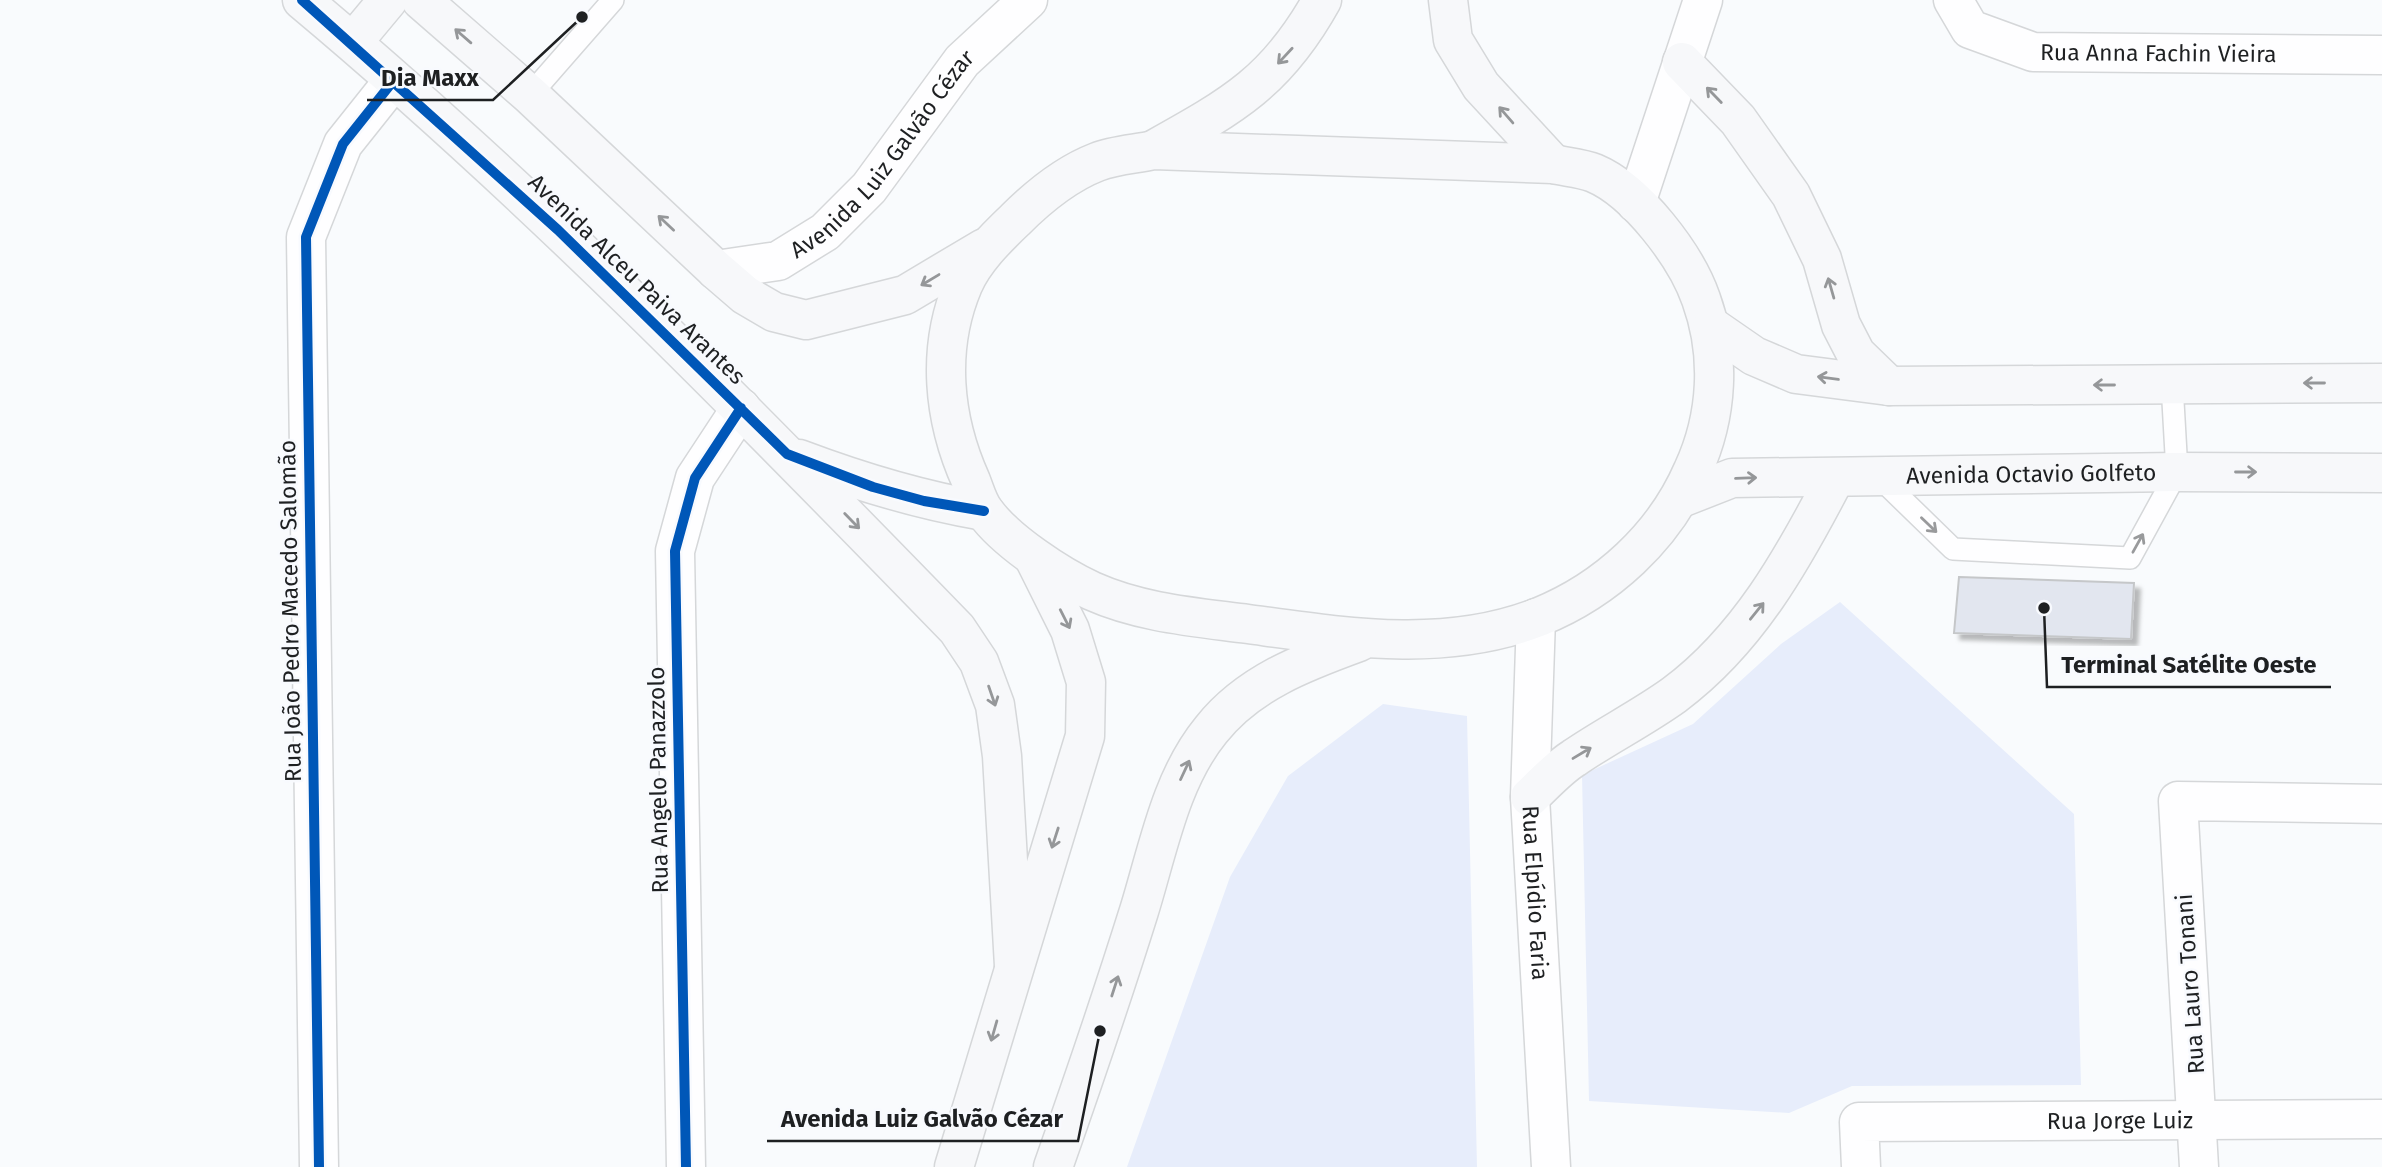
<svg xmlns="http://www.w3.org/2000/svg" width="2382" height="1167" font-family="'Fira Sans',sans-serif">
<defs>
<filter id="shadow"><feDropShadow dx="6" dy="6" stdDeviation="2" flood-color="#0004"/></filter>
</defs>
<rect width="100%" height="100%" fill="#f9fbfd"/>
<!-- green -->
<path fill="#e7edfb" d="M1840,602L2074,814L2081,1085L1852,1086L1789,1113L1589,1101L1582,775L1693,724L1781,644Z
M1383,704L1467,716L1477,1167H1127L1230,877L1288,776Z"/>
<!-- building -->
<path fill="#e2e6ef" stroke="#c5c7c9" stroke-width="2" filter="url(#shadow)" d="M1959,577L2134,583L2131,639L1954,633Z"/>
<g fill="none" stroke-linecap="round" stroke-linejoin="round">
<!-- lane casing -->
<g stroke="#d5d7d9" stroke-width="24">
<path id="lane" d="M530,95L613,0
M1880,478L1953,549L2130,558L2177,472L2172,384"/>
</g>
<!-- street casing -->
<g stroke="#d5d7d9" stroke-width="41">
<g id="street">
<path id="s1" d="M1953,0L1970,29L2033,52L2382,55"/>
<path d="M1636,203L1703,0"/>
<path id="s2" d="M716,270L778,261L825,232L869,188L962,61L1028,0"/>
<path id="s3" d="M1536,618L1530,797L1551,1167"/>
<path d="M319,1167L306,237L343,144L394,80"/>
<path d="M686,1167L675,551L695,478L741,408"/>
<path id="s4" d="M1861,1167L1859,1122L2382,1119"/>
<path d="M2199,1167L2178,801L2382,804"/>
</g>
</g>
<!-- secondary casing -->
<g stroke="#d5d7d9" stroke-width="41">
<g id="secondary">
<path d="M302,0C534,194 746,412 957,629L979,662L995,705L1002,756L1014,966"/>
<path d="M421,0L530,95L716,270L745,295L774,312L806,320L905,295L984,248"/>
<path d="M1448,0L1453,40L1481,86L1553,164"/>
<path d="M353,42L388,0"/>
<path d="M1682,62L1738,120L1791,195L1822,259L1841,325L1856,354L1889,386"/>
<path d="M1155,149C1234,105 1277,81 1322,0"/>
<path d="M1154,150L1553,164C1566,167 1582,168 1594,173C1637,191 1686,256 1701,299C1721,354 1718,416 1693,470C1664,537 1606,590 1539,617C1445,654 1344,637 1248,624C1195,617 1141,613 1092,591C1059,576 1006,541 985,512C978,503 975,491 971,481C943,419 936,349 963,285C974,260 995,239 1015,220C1038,197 1066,174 1097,162C1114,155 1136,154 1154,150Z"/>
<path d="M1712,327L1754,356L1796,374L1889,386L2382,383"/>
<path d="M799,459C860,482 919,500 984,511"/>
<path id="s5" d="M1681,498L1732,478L2177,472L2382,473"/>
<path d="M1530,797C1544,784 1558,768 1574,758C1606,736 1642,718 1674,695C1748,640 1793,559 1835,478"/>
<path d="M954,1167L1085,736L1086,682L1070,630L1034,558"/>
<path d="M1053,1167C1083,1082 1112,997 1139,911C1158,850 1170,780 1211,730C1248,683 1304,662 1359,642"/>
</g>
</g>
<!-- lane -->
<use href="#lane" stroke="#fefeff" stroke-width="21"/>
<!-- street -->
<use href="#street" stroke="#fefeff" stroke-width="38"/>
<!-- secondary -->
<use href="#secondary" stroke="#f7f8fa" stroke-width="38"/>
<!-- cycleway casing -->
<g stroke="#f8fafe" stroke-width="15">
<path id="cycleway" d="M302,0L558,230L787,454L873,487L924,501L984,511
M319,1167L306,237L343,144L394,80
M686,1167L675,551L695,478L741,408"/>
</g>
<!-- cycleway -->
<use href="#cycleway" stroke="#0057b8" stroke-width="10"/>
</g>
<!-- one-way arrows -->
<defs><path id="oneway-shaft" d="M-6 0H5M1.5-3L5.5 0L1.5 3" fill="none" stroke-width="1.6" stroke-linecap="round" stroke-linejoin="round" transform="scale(1.75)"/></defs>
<g stroke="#959799">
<use href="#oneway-shaft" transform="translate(463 36) rotate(-139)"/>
<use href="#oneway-shaft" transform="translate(1285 56) rotate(133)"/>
<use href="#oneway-shaft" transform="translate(1714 95) rotate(-134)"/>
<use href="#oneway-shaft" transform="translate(1506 115) rotate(-131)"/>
<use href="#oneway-shaft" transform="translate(666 223) rotate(-137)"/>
<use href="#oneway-shaft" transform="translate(930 280) rotate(149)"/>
<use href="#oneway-shaft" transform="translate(1831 288) rotate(-106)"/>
<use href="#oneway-shaft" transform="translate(1828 378) rotate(-172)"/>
<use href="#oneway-shaft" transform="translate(2314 383) rotate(180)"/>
<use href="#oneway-shaft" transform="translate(2104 385) rotate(180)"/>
<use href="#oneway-shaft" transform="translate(2246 472)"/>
<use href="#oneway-shaft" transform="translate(1746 478) rotate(-2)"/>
<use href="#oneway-shaft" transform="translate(852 521) rotate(46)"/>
<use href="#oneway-shaft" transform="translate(1757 611) rotate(-51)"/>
<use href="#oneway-shaft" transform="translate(1065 619) rotate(63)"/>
<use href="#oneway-shaft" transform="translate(992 696) rotate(71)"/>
<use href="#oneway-shaft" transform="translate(1582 753) rotate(-31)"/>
<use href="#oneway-shaft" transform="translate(1185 770) rotate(-65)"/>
<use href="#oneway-shaft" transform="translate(1055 838) rotate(108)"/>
<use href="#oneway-shaft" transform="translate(1115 986) rotate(-72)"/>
<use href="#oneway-shaft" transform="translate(994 1031) rotate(106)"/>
</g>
<g stroke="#999a9c">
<use href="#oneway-shaft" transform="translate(1929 525) rotate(44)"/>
<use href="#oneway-shaft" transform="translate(2138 543) rotate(-61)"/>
</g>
<g text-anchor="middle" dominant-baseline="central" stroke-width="5" stroke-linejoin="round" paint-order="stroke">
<!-- street labels -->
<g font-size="23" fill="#1e2022" stroke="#f8fafe">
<text stroke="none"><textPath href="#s1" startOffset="226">Rua Anna Fachin Vieira</textPath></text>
<text stroke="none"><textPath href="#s2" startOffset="214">Avenida Luiz Galvão Cézar</textPath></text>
<text transform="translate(637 279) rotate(44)">Avenida Alceu Paiva Arantes</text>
<text stroke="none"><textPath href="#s5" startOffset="354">Avenida Octavio Golfeto</textPath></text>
<text transform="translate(290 611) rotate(-91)">Rua João Pedro Macedo Salomão</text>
<text transform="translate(658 780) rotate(-91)">Rua Angelo Panazzolo</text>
<text stroke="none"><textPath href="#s3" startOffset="275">Rua Elpídio Faria</textPath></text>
<text transform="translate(2190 984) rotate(-94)">Rua Lauro Tonani</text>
<text stroke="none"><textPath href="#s4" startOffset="306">Rua Jorge Luiz</textPath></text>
</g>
</g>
<!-- callouts -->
<path fill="none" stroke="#1e2022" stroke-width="2.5" d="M582 17L493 100H367M2044 608L2047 687H2331M1100 1031L1078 1141H767"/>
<g fill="#1e2022" stroke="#f8fafe" stroke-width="2.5">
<circle cx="582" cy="17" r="7"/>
<circle cx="2044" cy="608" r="7"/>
<circle cx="1100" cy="1031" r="7"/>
</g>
<g font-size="24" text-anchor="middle" font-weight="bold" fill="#1e2022" stroke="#f8fafe" stroke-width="5" stroke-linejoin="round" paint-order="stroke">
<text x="430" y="86">Dia Maxx</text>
<text x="2189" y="673">Terminal Satélite Oeste</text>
<text x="922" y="1127">Avenida Luiz Galvão Cézar</text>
</g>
</svg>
